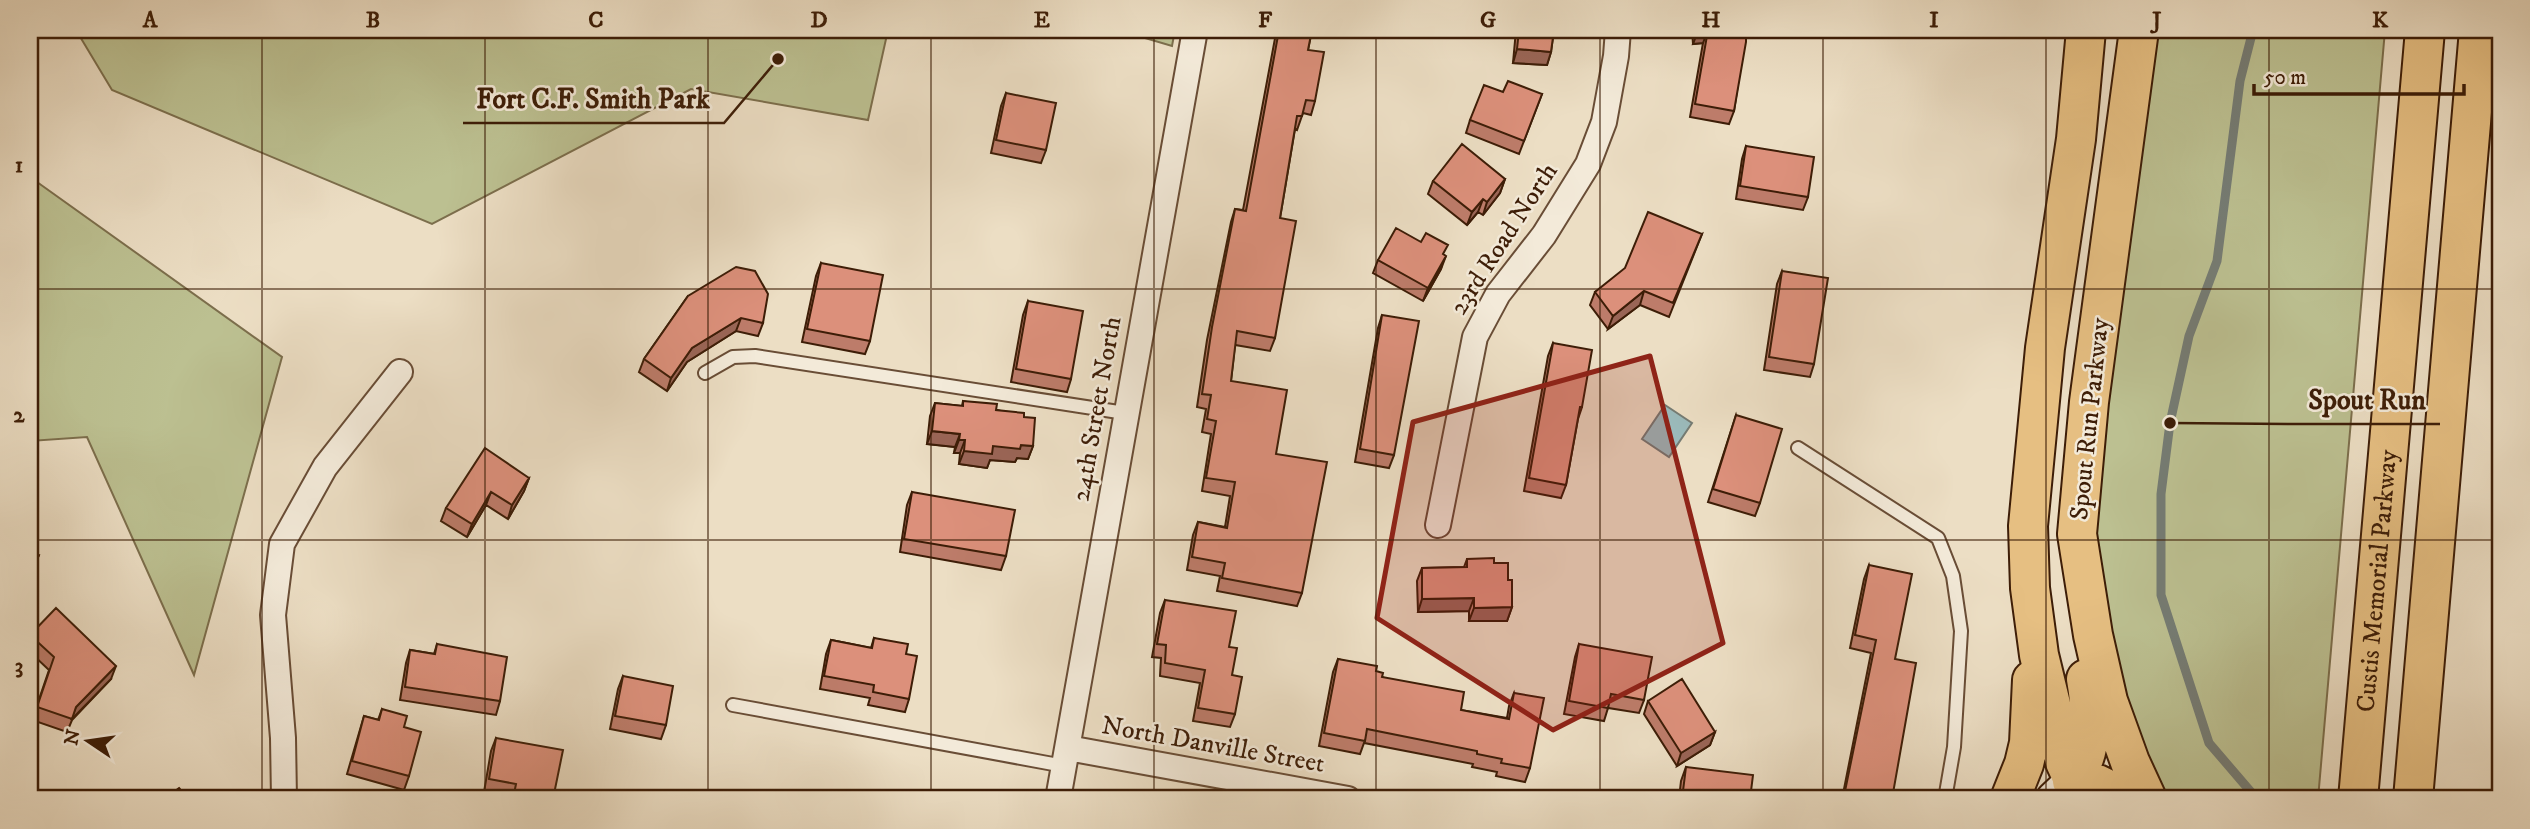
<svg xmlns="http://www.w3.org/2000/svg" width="2530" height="829" font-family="'IM FELL DW Pica',serif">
<rect width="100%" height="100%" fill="#ecdec4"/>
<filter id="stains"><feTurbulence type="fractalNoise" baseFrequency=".00286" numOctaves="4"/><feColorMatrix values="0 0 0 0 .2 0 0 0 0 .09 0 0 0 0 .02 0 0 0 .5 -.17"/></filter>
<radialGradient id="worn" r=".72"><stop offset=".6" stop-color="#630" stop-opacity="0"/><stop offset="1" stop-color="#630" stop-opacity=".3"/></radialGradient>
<!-- green -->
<path fill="#bcc091" stroke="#7c6e4c" stroke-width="2" d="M76,30H888L868,120L691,89L432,224L112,90Z
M1118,30H1175L1172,46Z
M2153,30H2385L2318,799H2166L2151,776L2109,670L2095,548L2101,437Z
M30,177L282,357L194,675L87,437L30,441Z"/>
<!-- water -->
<path fill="#9bbbbc" stroke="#757c74" stroke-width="2" d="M1665,405L1692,423L1669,457L1642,439Z"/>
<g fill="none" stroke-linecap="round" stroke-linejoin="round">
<!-- stream -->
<path stroke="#757c74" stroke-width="9" d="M2253,30L2240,81L2217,261L2189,336L2170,423L2161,494V595L2209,743L2257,799"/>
<!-- lane casing -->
<g stroke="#694d36" stroke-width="16">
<path id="lane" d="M705,373L733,357L755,356L1125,413
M1798,448L1938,538L1953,576L1961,631L1954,747L1945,799
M733,705L1064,766"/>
</g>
<!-- street casing -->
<g stroke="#694d36" stroke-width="28">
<path id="street" d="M1438,525L1475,337L1498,294L1544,235L1588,164L1604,122L1616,56L1618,30
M1068,748L1348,799
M284,799L283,738L273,615L282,544L325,467L400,372
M1058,799L1195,30"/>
</g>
<!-- secondary casing -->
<g stroke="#3d1d07" stroke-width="37">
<path id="secondary" d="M2053,799L2072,781"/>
</g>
<!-- primary casing -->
<g stroke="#3d1d07" stroke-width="42">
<path id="primary" d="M2139,30L2089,402L2077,534L2093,635L2108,701L2130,762L2147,799
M2072,781C2094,752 2092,713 2086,679
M2072,781C2092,779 2104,785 2118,799
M2010,799L2024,764L2029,743L2032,680
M2082,799L2065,762L2039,655L2030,588L2028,526L2045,348L2076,139L2086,30"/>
</g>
<!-- highway casing -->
<g stroke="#3d1d07" stroke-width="42">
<g id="highway">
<path id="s1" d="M2358,799L2425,30"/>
<path d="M2413,799L2479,30"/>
</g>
</g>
<!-- lane -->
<use href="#lane" stroke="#f3ead9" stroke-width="12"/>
<!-- street -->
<use href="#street" stroke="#f3ead9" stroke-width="24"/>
<!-- secondary -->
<use href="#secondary" stroke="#f3ead9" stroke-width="33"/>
<!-- primary -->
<use href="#primary" stroke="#e6bf82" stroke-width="38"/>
<!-- highway -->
<use href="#highway" stroke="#e6bf82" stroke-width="38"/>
</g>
<!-- wall -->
<path fill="#bd7c6a" stroke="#3d1d07" stroke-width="2" d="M1273,30H1312L1308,50L1315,101L1311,115L1303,113L1297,130L1295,129L1280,218L1275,338L1270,351L1235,345L1231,381L1276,454L1302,593L1297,606L1217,591L1220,576L1187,570L1193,535L1198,522L1225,527L1230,496L1202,491L1211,434L1202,432L1206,409L1197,407L1207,340L1231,222L1235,209L1243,210L1276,33H1273Z
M1516,30H1554L1551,52L1547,65L1513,63Z
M1692,30H1760V31H1746L1734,111L1729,124L1690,117L1703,43L1693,44Z
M1503,92L1542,94L1519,154L1466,133L1470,120Z
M1006,93L1046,150L1041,163L991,153L1001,106Z
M1746,146L1808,197L1803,210L1736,199L1742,159Z
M1505,179L1500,193L1483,215L1478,212L1467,225L1428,194L1433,181Z
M1702,234L1669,317L1640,305L1608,329L1590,305L1595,292Z
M1444,255L1441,269L1423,301L1373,273L1378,260Z
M821,263L870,341L865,354L802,342L816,276Z
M1782,271L1814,364L1810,377L1764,370L1777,284Z
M688,296L763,323L758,336L736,331L687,362L667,391L639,372L644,359Z
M1028,301L1071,379L1067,392L1011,382L1023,315Z
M1382,315L1394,455L1389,468L1355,462L1378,328Z
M1553,343L1582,407L1578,419L1566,485L1561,498L1524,491L1548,356Z
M963,401L1024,417L1033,446L1028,459L1017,458L1015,462L990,460L987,468L959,464L960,453H954L955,447L927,444L930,416L935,403L962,406Z
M1736,415L1760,503L1755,516L1708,502Z
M529,478L524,491L508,519L486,505L467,537L441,521L446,508Z
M912,492L1006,556L1001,570L900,552L907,505Z
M1467,559L1494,563L1508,580L1512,607L1507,621H1469V611L1418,612L1417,581L1422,568L1464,567Z
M1869,565L1895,659L1892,799H1842L1871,653L1850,648L1864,579Z
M1165,600L1229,647L1235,714L1230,727L1193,721L1200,683L1160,676L1161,658L1152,657L1160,613Z
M30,635L111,679L72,720L67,732L32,720L49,670L30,652Z
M874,638L906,654L909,699L905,712L868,705L870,698L820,689L826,654L831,640L871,648Z
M437,644L500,701L496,715L400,700L406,663L410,650L434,654Z
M1579,644L1644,700L1639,713L1608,708L1604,721L1564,714L1575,657Z
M1338,659L1376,671L1382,677L1461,710L1507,718L1509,706L1514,693L1530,768L1525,782L1496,776L1497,772L1472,767L1473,764L1364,743L1360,754L1319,746L1333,672Z
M623,676L666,725L661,739L610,729L618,689Z
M1648,701L1715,732L1710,745L1677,766L1644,714Z
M382,709L404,727L409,776L404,790L347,774L364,716L378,720Z
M496,738L553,799H511L512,797L484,792L491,751Z
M1686,767L1750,799H1679L1681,781Z"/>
<!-- shaded-wall -->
<path fill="#9a6556" stroke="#3d1d07" stroke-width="2" d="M1708,30L1703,43L1693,44L1698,31Z
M1741,30H1760V31H1740Z
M1517,49L1551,52L1547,65L1513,63Z
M1505,179L1500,193L1483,215L1487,202Z
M1483,199L1478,212L1467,225L1472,212Z
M1446,256L1441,269L1423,301L1428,288Z
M1644,291L1640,305L1608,329L1613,316Z
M741,318L736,331L687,362L667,391L671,378L692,348Z
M932,431L960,434L955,447L927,444Z
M959,440H965L960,453H954Z
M1021,445L1033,446L1028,459L1017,458L1015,462L990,460L987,468L959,464L964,451L993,446Z
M529,478L524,491L508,519L512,505Z
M491,492L486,505L467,537L472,524Z
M39,555L34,568L30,576V572Z
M1474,598L1469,611L1418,612L1422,599Z
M1512,607L1507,621H1469L1474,608Z
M116,666L111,679L71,720L76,707Z
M1715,732L1710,745L1677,766L1681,753Z"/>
<!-- building -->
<path fill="#dc907b" stroke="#3d1d07" stroke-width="2" d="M1279,30H1312L1308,50L1324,52L1315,101L1306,100L1302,116H1297L1280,218L1296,221L1275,338L1237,331L1231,381L1287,390L1276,454L1327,462L1302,593L1222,578L1225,563L1192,557L1198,522L1227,528L1235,482L1206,478L1216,421L1207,419L1211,395L1202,394L1212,327L1235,209L1246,211Z
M1519,30H1554L1551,52L1517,49Z
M1698,30H1746V42L1734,111L1695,104L1708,30Z
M1508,81L1542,94L1524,141L1470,120L1484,85L1503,92Z
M1006,93L1056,103L1046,150L996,140Z
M1462,144L1505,179L1487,202L1483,199L1472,212L1433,181Z
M1746,146L1814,157L1808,197L1740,186Z
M1648,212L1702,234L1673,303L1644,291L1613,316L1595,292L1625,268Z
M1396,228L1421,242L1426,233L1448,245L1443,254L1446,256L1428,288L1378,260Z
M821,263L883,275L870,341L807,329Z
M736,267L755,271L768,294L763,323L741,318L692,348L671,378L644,359L688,296Z
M1782,271L1828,278L1814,364L1769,357Z
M1028,301L1083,311L1071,379L1016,369Z
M1382,315L1419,321L1394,455L1360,449Z
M1553,343L1592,350L1582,407H1580L1566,485L1529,478Z
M963,401L997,404L996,410L1024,413V417L1035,418L1033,446L1021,445L1020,449L993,446L992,454L964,451L965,440H959L960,434L932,431L935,403L963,406Z
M1736,415L1782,429L1760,503L1713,489Z
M485,448L529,478L512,505L491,492L472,524L446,508Z
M912,492L1015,510L1006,556L904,539Z
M30,552L39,555L30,572Z
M1494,558V563H1508V580H1512V607L1474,608V598L1422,599V568L1467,567V559Z
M1869,565L1912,574L1895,659L1916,663L1892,799H1846V796H1844L1876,640L1855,635Z
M1165,600L1236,611L1229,647L1237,648L1232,675L1242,677L1235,714L1198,708L1205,670L1165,663L1166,645L1157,644Z
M56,608L116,666L76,707L72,719L37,707L54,657L30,635Z
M874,638L908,644L906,654L917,656L909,699L873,692L874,685L824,676L831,640L872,648Z
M437,644L507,657L500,701L405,687L410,650L435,654Z
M1579,644L1652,657L1644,700L1611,694L1608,708L1569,701Z
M1338,659L1377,666L1376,671L1383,673L1382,677L1464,692L1461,710L1509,719L1514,693L1544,698L1530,768L1501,763L1502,759L1477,754V751L1367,729L1365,741L1324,733Z
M623,676L673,686L666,725L615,716Z
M1682,679L1715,732L1681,753L1648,701Z
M382,709L407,716L404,727L421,732L409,776L352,761L364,716L379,720Z
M496,738L563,750L553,799H513L516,784L489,779Z
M1686,767L1753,775L1750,799H1682Z
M179,788L188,799H164Z
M806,793L835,798V799H805Z"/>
<!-- marked area -->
<path fill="#8f2418" fill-opacity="0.2" stroke="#8f2418" stroke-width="5" stroke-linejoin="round" d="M1650,356L1723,643L1553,730L1377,618L1413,422Z"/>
<!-- grid -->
<path fill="none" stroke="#3d1d07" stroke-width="2" stroke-opacity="0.55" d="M262,30V799M485,30V799M708,30V799M931,30V799M1154,30V799M1376,30V799M1600,30V799M1823,30V799M2046,30V799M2269,30V799M30,289H2500M30,540H2500"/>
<g text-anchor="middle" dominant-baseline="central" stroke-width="5" stroke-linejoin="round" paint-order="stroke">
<!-- street labels -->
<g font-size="26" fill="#3d1d07" stroke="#f3ead9">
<text transform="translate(1504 239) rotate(-57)">23rd Road North</text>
<text transform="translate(1097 409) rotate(-80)">24th Street North</text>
<text transform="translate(2090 419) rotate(-84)">Spout Run Parkway</text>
<text stroke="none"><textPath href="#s1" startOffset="219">Custis Memorial Parkway</textPath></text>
<text transform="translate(1213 745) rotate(10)">North Danville Street</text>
</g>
</g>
<!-- callouts -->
<path fill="none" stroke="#3d1d07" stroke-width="2.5" d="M778 59L724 123H463M2170 423L2294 424H2440"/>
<g fill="#3d1d07" stroke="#f3ead9" stroke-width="2.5">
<circle cx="778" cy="59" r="7"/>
<circle cx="2170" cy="423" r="7"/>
</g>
<g font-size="28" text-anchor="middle" font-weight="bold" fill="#3d1d07" stroke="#f3ead9" stroke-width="5" stroke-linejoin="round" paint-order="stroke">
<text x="593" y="108">Fort C.F. Smith Park</text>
<text x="2367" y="409">Spout Run</text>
</g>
<!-- margin -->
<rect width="2530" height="829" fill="none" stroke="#ecdec4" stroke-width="77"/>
<!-- north arrow -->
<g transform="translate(88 741) rotate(283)" stroke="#f3ead9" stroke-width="5" paint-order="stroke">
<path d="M0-5L12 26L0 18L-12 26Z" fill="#3d1d07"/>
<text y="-10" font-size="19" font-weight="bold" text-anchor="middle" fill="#3d1d07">N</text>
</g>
<!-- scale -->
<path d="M2254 84v10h210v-10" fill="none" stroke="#3d1d07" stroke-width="3.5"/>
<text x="2264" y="84" font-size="21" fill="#3d1d07" stroke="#f3ead9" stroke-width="5" paint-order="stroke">50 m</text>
<rect x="38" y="38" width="2454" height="752" fill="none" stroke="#3d1d07" stroke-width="2.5"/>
<g font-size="23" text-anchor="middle" font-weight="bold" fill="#3d1d07">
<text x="150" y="27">A</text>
<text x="373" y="27">B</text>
<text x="596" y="27">C</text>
<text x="819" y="27">D</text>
<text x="1042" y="27">E</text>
<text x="1265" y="27">F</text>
<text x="1488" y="27">G</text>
<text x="1711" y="27">H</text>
<text x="1934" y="27">I</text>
<text x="2157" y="27">J</text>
<text x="2380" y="27">K</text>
<text x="19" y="172">1</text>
<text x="19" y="422">2</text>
<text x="19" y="673">3</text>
</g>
<rect width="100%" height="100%" filter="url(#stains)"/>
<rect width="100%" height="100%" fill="url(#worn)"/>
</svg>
